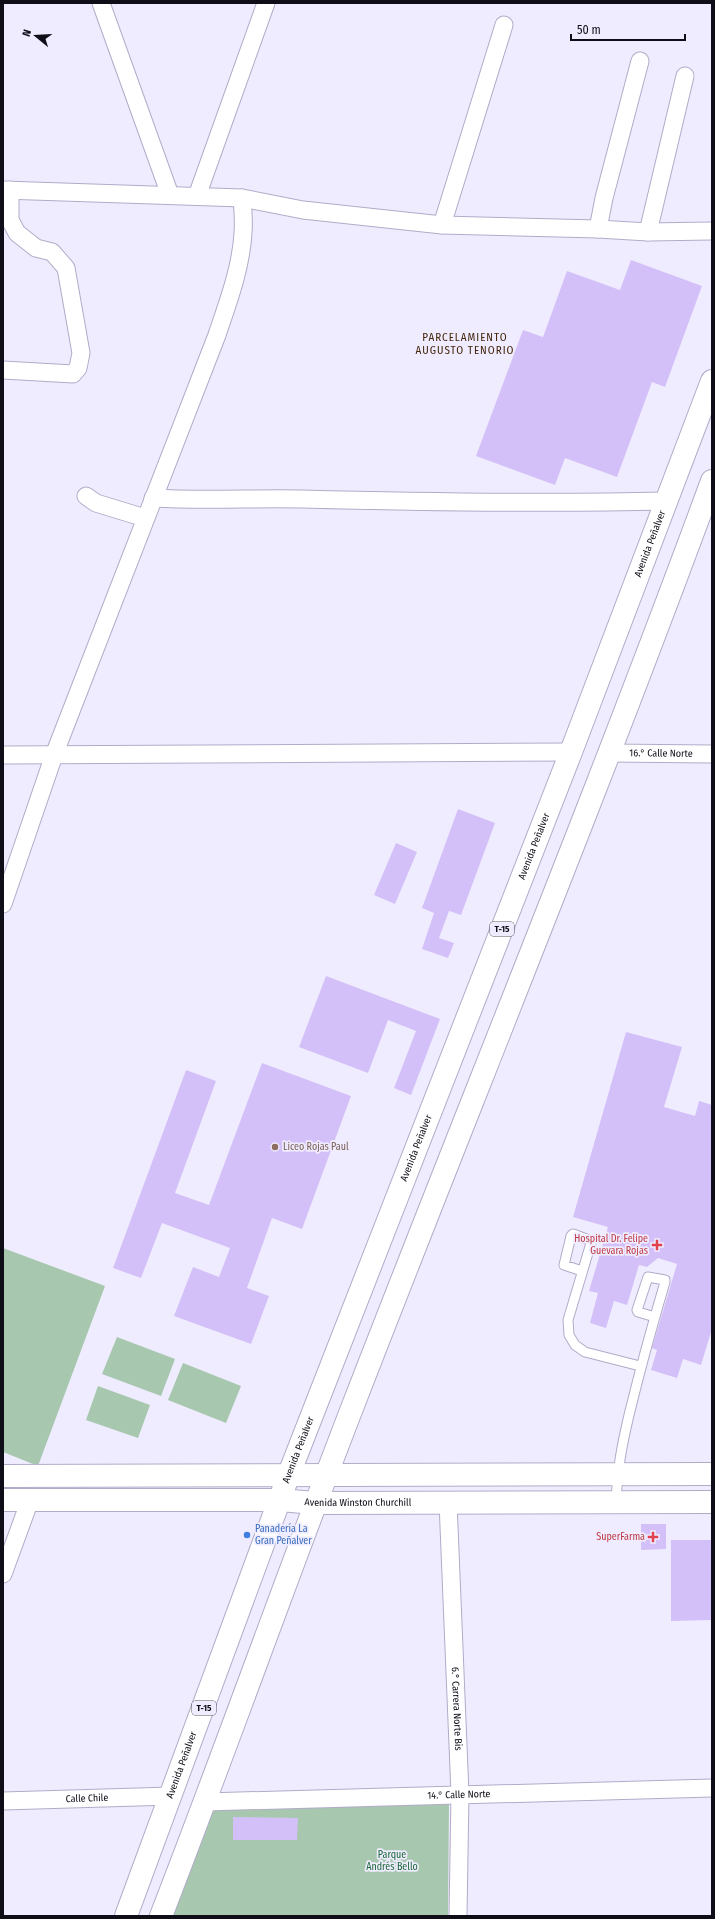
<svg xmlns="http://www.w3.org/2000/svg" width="715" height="1919" font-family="'Fira Sans Condensed',sans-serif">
<rect width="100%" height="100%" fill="#f0ecff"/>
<!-- green -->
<path fill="#a7c8ae" d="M3,1248L105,1286L38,1466L3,1452Z
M117,1337L175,1359L161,1396L102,1374Z
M183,1363L241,1386L226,1423L168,1400Z
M98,1386L150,1405L138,1438L86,1420Z
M449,1804L448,1916H172L213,1808Z"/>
<!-- building -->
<path fill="#d4c0f8" d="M631,260L702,286L665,387L652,382L617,477L565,458L555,485L476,456L523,330L543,337L567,271L620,290Z
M458,809L495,823L461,915L449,911L439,938L454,943L448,958L422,949L434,913L422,908Z
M396,843L417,852L395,904L374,895Z
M326,976L440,1019L411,1095L394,1088L416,1031L388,1020L368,1073L299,1047Z
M626,1032L682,1047L664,1107L695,1116L699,1101L712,1105V1329L701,1365L683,1359L677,1378L651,1370L657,1350L652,1348L677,1264L658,1258L647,1267L639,1265L627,1305L614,1301L606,1328L590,1323L598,1293L589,1291L608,1227L573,1217Z
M262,1063L351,1096L302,1229L272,1218L247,1288L269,1296L251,1344L174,1316L193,1267L219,1277L230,1248L162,1223L141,1278L113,1268L186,1070L216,1081L175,1193L209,1205Z
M641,1524H666V1549L641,1550Z
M671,1540H711V1620L671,1621Z
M233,1817L298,1818L297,1840H233Z"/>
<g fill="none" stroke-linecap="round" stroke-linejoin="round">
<!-- lane casing -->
<g stroke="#b2abc8" stroke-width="11">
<path id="lane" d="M582,1271L564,1265L571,1236L573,1234L589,1240L591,1243L568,1320L569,1335L575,1345L585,1352L640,1366
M616,1502C617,1470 622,1445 629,1415C640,1370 652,1326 665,1282V1280L648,1277L637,1310L638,1312L655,1317"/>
</g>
<!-- street casing -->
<g stroke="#b2abc8" stroke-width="19">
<g id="street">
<path d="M101,3L170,195"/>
<path d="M3,190L242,198L303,210L442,225L598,229L648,232L712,231"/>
<path d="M197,196L266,3"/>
<path d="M442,225L504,25"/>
<path d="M598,229L604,198L640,61"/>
<path d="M648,232L685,76"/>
<path d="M3,370L73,374L78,368L81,353L66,268L52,252L36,248L17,233L10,220V190"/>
<path d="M86,496L96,503L145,518"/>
<path d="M153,498C202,501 251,498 301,499C422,502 545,504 666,501"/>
<path id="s1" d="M610,753L712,754"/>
<path d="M3,755L571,752"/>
<path d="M3,904L54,755L217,335C228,302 241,268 243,233C244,221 243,210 242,198"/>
<path id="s2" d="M448,1502L460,1794L458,1916"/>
<path d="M3,1574L30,1500"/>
<path id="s3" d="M3,1801L172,1796"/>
<path id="s4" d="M205,1802L712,1788"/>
</g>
</g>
<!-- secondary casing -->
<g stroke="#b2abc8" stroke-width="24">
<g id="secondary">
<path d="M3,1476L712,1474"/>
<path id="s5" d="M3,1500H280L315,1503L712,1502"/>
</g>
</g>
<!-- primary casing -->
<g stroke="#b2abc8" stroke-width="24">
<g id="primary">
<path id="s6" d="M126,1916L289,1474L571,752L712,381"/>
<path d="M161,1916C227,1746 288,1573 354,1403C473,1096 598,791 712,481"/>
</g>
</g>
<!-- lane -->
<use href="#lane" stroke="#fff" stroke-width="9"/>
<!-- street -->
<use href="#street" stroke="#fff" stroke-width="17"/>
<!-- secondary -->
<use href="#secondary" stroke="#fff" stroke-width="22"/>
<!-- primary -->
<use href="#primary" stroke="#fff" stroke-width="22"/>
</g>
<!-- markers -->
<circle fill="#8d6e63" stroke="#f0ecff" stroke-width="1.5" cx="275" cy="1147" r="4"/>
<g fill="#e0444e" stroke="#f0ecff" stroke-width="1.5">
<path d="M655 1239h4v4h4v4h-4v4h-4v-4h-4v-4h4z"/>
<path d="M651 1531h4v4h4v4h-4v4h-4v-4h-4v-4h4z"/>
</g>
<circle fill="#3f7fe0" stroke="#f0ecff" stroke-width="1.5" cx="247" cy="1535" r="4"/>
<g text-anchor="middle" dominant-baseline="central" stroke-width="3.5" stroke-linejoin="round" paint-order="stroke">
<!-- shield labels -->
<g fill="#f0ecff" stroke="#52505d" stroke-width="1">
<rect x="490" y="922" width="24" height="14" rx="3"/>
<rect x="192" y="1701" width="24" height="14" rx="3"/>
</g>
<g font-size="9" font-weight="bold" fill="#0f0d17">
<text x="502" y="929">T-15</text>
<text x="204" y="1708">T-15</text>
</g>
<!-- street labels -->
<g font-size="10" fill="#0f0d17" stroke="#f0ecff">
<text stroke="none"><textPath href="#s6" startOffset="1469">Avenida Peñalver</textPath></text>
<text stroke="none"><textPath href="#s1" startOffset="51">16.° Calle Norte</textPath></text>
<text stroke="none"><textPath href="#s6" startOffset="1145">Avenida Peñalver</textPath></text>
<text stroke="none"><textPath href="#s6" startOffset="821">Avenida Peñalver</textPath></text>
<text stroke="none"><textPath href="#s6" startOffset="497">Avenida Peñalver</textPath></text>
<text stroke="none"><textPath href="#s5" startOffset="355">Avenida Winston Churchill</textPath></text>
<text stroke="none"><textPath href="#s2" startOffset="207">6.° Carrera Norte Bis</textPath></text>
<text stroke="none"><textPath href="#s6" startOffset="161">Avenida Peñalver</textPath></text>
<text stroke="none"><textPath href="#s4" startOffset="254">14.° Calle Norte</textPath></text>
<text stroke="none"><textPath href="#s3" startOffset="84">Calle Chile</textPath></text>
</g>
<!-- education labels -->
<g font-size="10" fill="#785e54" stroke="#f0ecff" text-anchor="start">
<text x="283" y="1147">Liceo Rojas Paul</text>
</g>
<!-- health labels -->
<g font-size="10" fill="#be3a42" stroke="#f0ecff" text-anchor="end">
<text x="648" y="1239">Hospital Dr. Felipe<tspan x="648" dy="12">Guevara Rojas</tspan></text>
<text x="645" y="1537">SuperFarma</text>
</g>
<!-- shop labels -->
<g font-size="10" fill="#366cbe" stroke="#f0ecff" text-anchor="start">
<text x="255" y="1529">Panadería La<tspan x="255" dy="12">Gran Peñalver</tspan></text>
</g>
<!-- park labels -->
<g font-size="10" fill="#1a6837" stroke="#f0ecff">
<text x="392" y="1855">Parque<tspan x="392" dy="12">Andrés Bello</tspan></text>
</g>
<!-- neighbourhood labels -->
<g font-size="11" letter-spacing="1" fill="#43240a" stroke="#f0ecff">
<text x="465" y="337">PARCELAMIENTO<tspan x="465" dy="13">AUGUSTO TENORIO</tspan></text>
</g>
</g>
<!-- border -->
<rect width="715" height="1919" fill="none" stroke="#0f0d17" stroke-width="8"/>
<!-- north arrow -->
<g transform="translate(36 36) rotate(288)" stroke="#f0ecff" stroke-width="3" paint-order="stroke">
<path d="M0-3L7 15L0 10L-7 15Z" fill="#0f0d17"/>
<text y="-6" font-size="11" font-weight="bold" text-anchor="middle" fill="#0f0d17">N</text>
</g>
<!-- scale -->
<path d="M571 34v6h114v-6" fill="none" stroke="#0f0d17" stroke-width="2"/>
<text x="577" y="34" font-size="12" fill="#0f0d17" stroke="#f0ecff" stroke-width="3" paint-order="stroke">50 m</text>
</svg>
